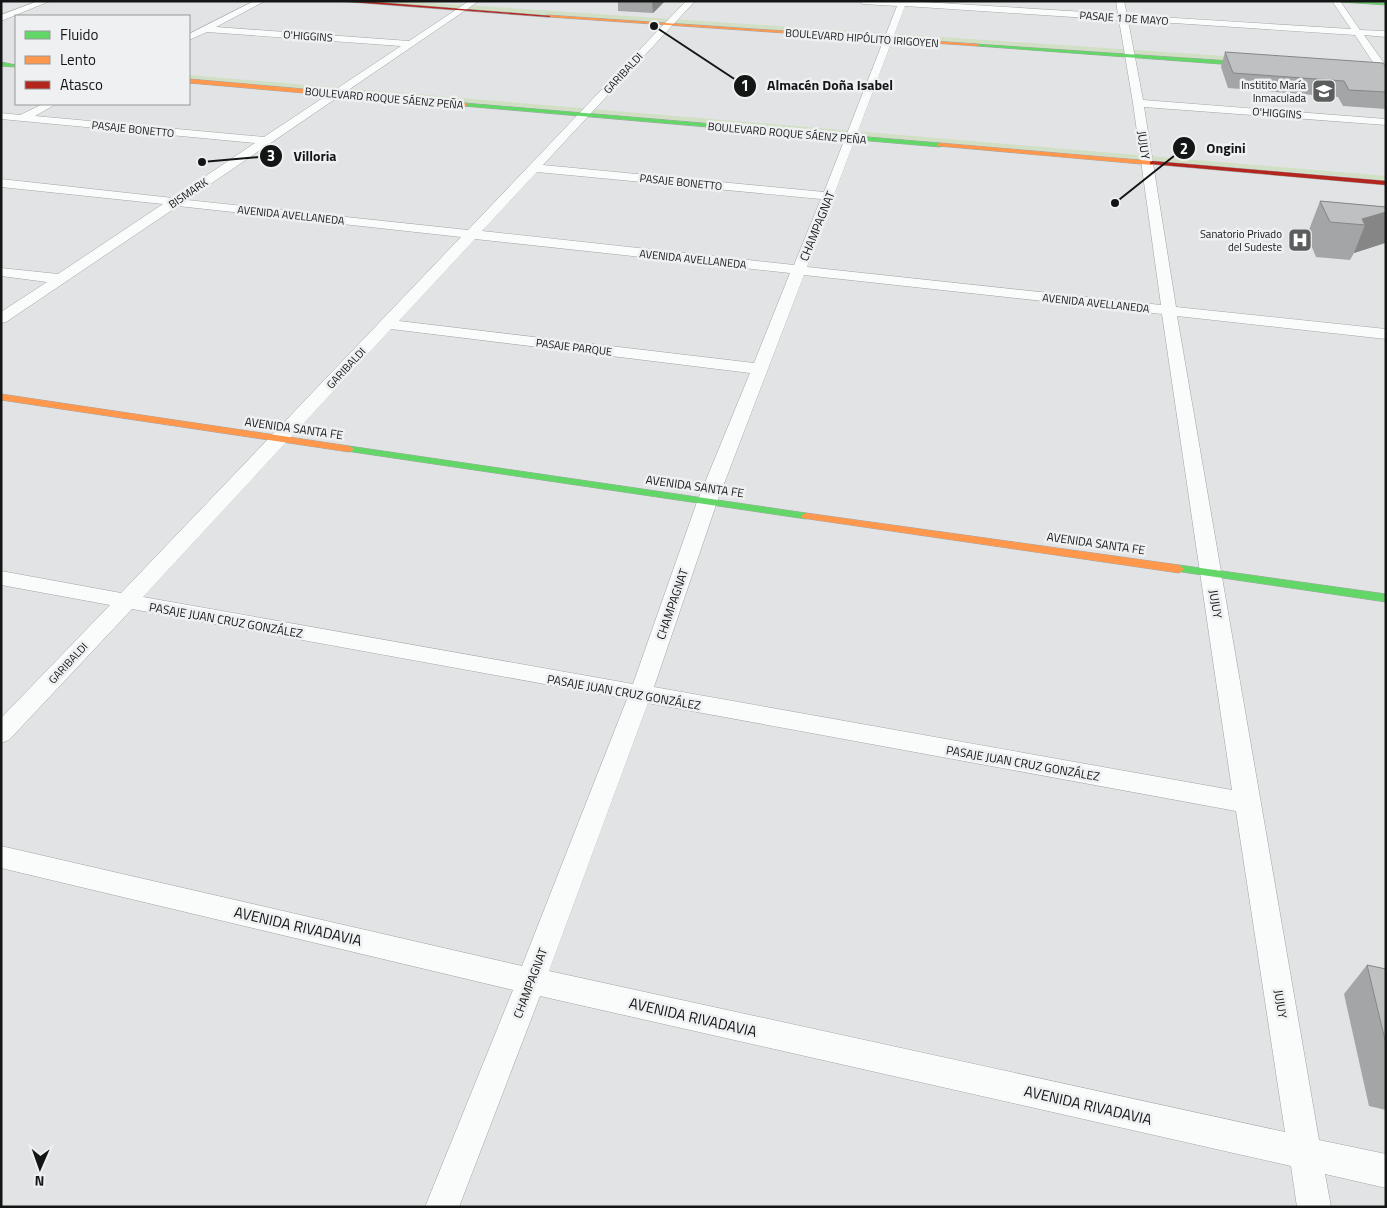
<svg xmlns="http://www.w3.org/2000/svg" width="1387" height="1208" font-family="'Titillium Web',sans-serif">
<rect width="100%" height="100%" fill="#e1e3e4"/>
<!-- green -->
<path fill="#d1dfc4" d="M339,1H405L1386,67V73Z
M189,75L1386,176V180L189,79Z"/>
<g fill="none" stroke-linecap="round" stroke-linejoin="round">
<!-- street casing -->
<g stroke="#a2a4a5" stroke-width="1">
<path id="street" d="M38,1H50L1,21V15Z
M254,1H265L216,27L409,41L469,1H479L187,200L468,230L686,1H695L543,165L824,192L897,6L863,4L859,1H907L1118,14L1116,1H1124L1127,15L1351,29L1332,1H1340L1360,30L1386,31V37L1364,35L1386,66V77L1382,76L1355,35L1128,20L1143,100L1386,119V125L1144,107L1176,307L1386,329V339L1177,316L1319,1140L1386,1154V1188L1325,1174L1331,1207H1297L1291,1166L540,996L459,1207H425L513,990L1,868V846L522,966L627,699L132,609L9,740L1,743V718L110,605L1,585V571L121,593L461,237L178,206L6,322L1,323V312L47,282L1,276V268L58,274L163,204L1,187V179L173,198L255,143L1,119V113L20,115L43,104H56L35,116L264,137L401,46L207,32L189,40V34ZM905,6L1119,20L1133,103L1161,305L807,267ZM537,172L821,199L794,265L482,231ZM475,239L790,273L754,363L399,321ZM804,275L1162,314L1232,790L654,687L717,502ZM391,329L750,373L697,502L633,684L143,597ZM648,703L1236,811L1285,1132L549,971Z"/>
</g>
<!-- fast casing -->
<g stroke="#a2a4a5" stroke-width="1">
<path id="fast" d="M1338,1L1386,3V5L1340,2Z
M975,44L1261,63L1264,65L1261,67L977,46Z
M1,62L16,65V67L1,66Z
M465,103L940,143L943,145L940,147L463,106Z
M349,446L806,513L811,516L806,519L346,451L344,449Z
M1179,565L1386,594V602L1175,571L1174,569Z"/>
</g>
<!-- slow casing -->
<g stroke="#a2a4a5" stroke-width="1">
<path id="slow" d="M547,15L977,44L979,45L977,46L549,17Z
M189,79L465,103L468,105L465,107L189,83Z
M940,143L1152,161L1155,163L1152,165L938,146V144Z
M1,394L349,446L354,449L349,452L1,400Z
M806,513L1179,565L1184,569L1179,573L802,518L801,516Z"/>
</g>
<!-- jam casing -->
<g stroke="#a2a4a5" stroke-width="1">
<path id="jam" d="M337,1H361L551,16L549,17Z
M1152,161L1386,181V185L1150,164V162Z"/>
</g>
<!-- street -->
<use href="#street" fill="#fafbfb" fill-rule="evenodd"/>
<!-- fast -->
<use href="#fast" fill="#63d668" fill-rule="evenodd"/>
<!-- slow -->
<use href="#slow" fill="#ff974d" fill-rule="evenodd"/>
<!-- jam -->
<use href="#jam" fill="#b3261e" fill-rule="evenodd"/>
</g>
<!-- wall -->
<path fill="#a4a5a6" d="M618,1H665L653,13L618,11Z
M1225,52L1386,67V109L1343,106L1338,97L1228,88L1221,67Z
M1320,201L1386,207L1385,243L1354,253L1350,260L1316,257L1307,235Z
M1367,965L1386,969V1110L1369,1106L1344,994Z"/>
<!-- shaded-wall -->
<path fill="#868687" d="M652,1H665L653,13Z
M1386,212V240L1385,243L1354,253L1365,225L1362,219Z"/>
<!-- building -->
<path fill="#bfc0c1" stroke="#868687" d="M1225,52L1383,63L1386,67V92L1349,90L1344,81L1233,73Z
M1320,201L1386,207V212L1362,219L1365,225L1330,222Z
M1367,965L1386,969V1044Z"/>
<!-- icons -->
<defs>
<g id="university-square" transform="scale(1.25)"><rect x="-9" y="-9" width="18" height="18" rx="4" fill="#5c5d5d" stroke="#eef0f2"/><path d="M0-5L7-2L0 1L-7-2ZM-4 1L0 2.5L4 1V4Q0 6-4 4Z" fill="#fff"/></g>
<g id="hospital-square" transform="scale(1.25)"><rect x="-9" y="-9" width="18" height="18" rx="4" fill="#5c5d5d" stroke="#eef0f2"/><path d="M-5-5h3v3.5h4V-5h3V5h-3V1.5h-4V5h-3Z" fill="#fff"/></g>
</defs>
<g fill-rule="evenodd">
<use href="#university-square" x="1324" y="91"/>
<use href="#hospital-square" x="1300" y="240"/>
</g>
<g text-anchor="middle" dominant-baseline="central" stroke-width="5" stroke-linejoin="round" paint-order="stroke">
<!-- far-street labels -->
<g font-size="11" fill="#141515" stroke="#eef0f2">
<text transform="translate(1124 18) rotate(4)">PASAJE 1 DE MAYO</text>
<text transform="translate(308 36) rotate(4)">O'HIGGINS</text>
<text transform="translate(862 38) rotate(4)">BOULEVARD HIPÓLITO IRIGOYEN</text>
<text transform="translate(623 73) rotate(-47)">GARIBALDI</text>
<text transform="translate(384 98) rotate(5)">BOULEVARD ROQUE SÁENZ PEÑA</text>
<text transform="translate(1277 113) rotate(4)">O'HIGGINS</text>
<text transform="translate(133 129) rotate(6)">PASAJE BONETTO</text>
<text transform="translate(787 133) rotate(5)">BOULEVARD ROQUE SÁENZ PEÑA</text>
<text transform="translate(681 182) rotate(6)">PASAJE BONETTO</text>
<text transform="translate(188 193) rotate(-34)">BISMARK</text>
<text transform="translate(291 215) rotate(6)">AVENIDA AVELLANEDA</text>
<text transform="translate(693 259) rotate(6)">AVENIDA AVELLANEDA</text>
<text transform="translate(1096 303) rotate(6)">AVENIDA AVELLANEDA</text>
<text transform="translate(574 347) rotate(7)">PASAJE PARQUE</text>
<text transform="translate(346 368) rotate(-47)">GARIBALDI</text>
<text transform="translate(68 663) rotate(-47)">GARIBALDI</text>
</g>
<!-- far-poi labels -->
<g font-size="11" fill="#141515" stroke="#eef0f2" text-anchor="end">
<text x="1306" y="85">Institito María<tspan x="1306" dy="13">Inmaculada</tspan></text>
<text x="1282" y="234">Sanatorio Privado<tspan x="1282" dy="13">del Sudeste</tspan></text>
</g>
<!-- street labels -->
<g font-size="12" fill="#141515" stroke="#eef0f2">
<text transform="translate(1144 145) rotate(82)">JUJUY</text>
<text transform="translate(817 226) rotate(-68)">CHAMPAGNAT</text>
<text transform="translate(294 428) rotate(8)">AVENIDA SANTA FE</text>
<text transform="translate(695 486) rotate(8)">AVENIDA SANTA FE</text>
<text transform="translate(1096 543) rotate(8)">AVENIDA SANTA FE</text>
<text transform="translate(672 604) rotate(-71)">CHAMPAGNAT</text>
<text transform="translate(1216 604) rotate(81)">JUJUY</text>
<text transform="translate(226 620) rotate(10)">PASAJE JUAN CRUZ GONZÁLEZ</text>
<text transform="translate(624 692) rotate(10)">PASAJE JUAN CRUZ GONZÁLEZ</text>
<text transform="translate(1023 763) rotate(10)">PASAJE JUAN CRUZ GONZÁLEZ</text>
<text transform="translate(530 983) rotate(-69)">CHAMPAGNAT</text>
<text transform="translate(1281 1004) rotate(81)">JUJUY</text>
</g>
<!-- near-street labels -->
<g font-size="15" fill="#141515" stroke="#eef0f2">
<text transform="translate(298 926) rotate(13)">AVENIDA RIVADAVIA</text>
<text transform="translate(693 1017) rotate(13)">AVENIDA RIVADAVIA</text>
<text transform="translate(1088 1105) rotate(13)">AVENIDA RIVADAVIA</text>
</g>
</g>
<!-- callouts -->
<path fill="none" stroke="#141515" stroke-width="2" d="M654 26L745 86M1115 203L1184 148M202 162L271 156"/>
<g fill="#141515" stroke="#eef0f2" stroke-width="2">
<circle cx="654" cy="26" r="5"/>
<circle cx="1115" cy="203" r="5"/>
<circle cx="202" cy="162" r="5"/>
<circle cx="745" cy="86" r="12"/>
<circle cx="1184" cy="148" r="12"/>
<circle cx="271" cy="156" r="12"/>
</g>
<g font-size="15" text-anchor="middle" font-weight="bold" fill="#fff">
<text x="745" y="91">1</text>
<text x="1184" y="154">2</text>
<text x="271" y="161">3</text>
</g>
<g font-size="14" text-anchor="middle" font-weight="bold" fill="#141515" stroke="#eef0f2" stroke-width="5" stroke-linejoin="round" paint-order="stroke">
<text x="830" y="90">Almacén Doña Isabel</text>
<text x="1226" y="153">Ongini</text>
<text x="315" y="161">Villoria</text>
</g>
<!-- border -->
<rect width="1387" height="1208" fill="none" stroke="#141515" stroke-width="5"/>
<!-- legend -->
<rect x="15" y="15" width="175" height="90" fill="#eef0f2" stroke="#97989a"/>
<rect x="25" y="31" width="25" height="8" fill="#63d668" stroke="#97989a"/>
<text x="60" y="40" font-size="15" fill="#141515">Fluido</text>
<rect x="25" y="56" width="25" height="8" fill="#ff974d" stroke="#97989a"/>
<text x="60" y="65" font-size="15" fill="#141515">Lento</text>
<rect x="25" y="81" width="25" height="8" fill="#b3261e" stroke="#97989a"/>
<text x="60" y="90" font-size="15" fill="#141515">Atasco</text>
<!-- north arrow -->
<g transform="translate(40 1168) rotate(182)" stroke="#eef0f2" stroke-width="4" paint-order="stroke">
<path d="M0-4L9 19L0 12L-9 19Z" fill="#141515"/>
<text y="-8" font-size="14" font-weight="bold" text-anchor="middle" fill="#141515">N</text>
</g>
</svg>
